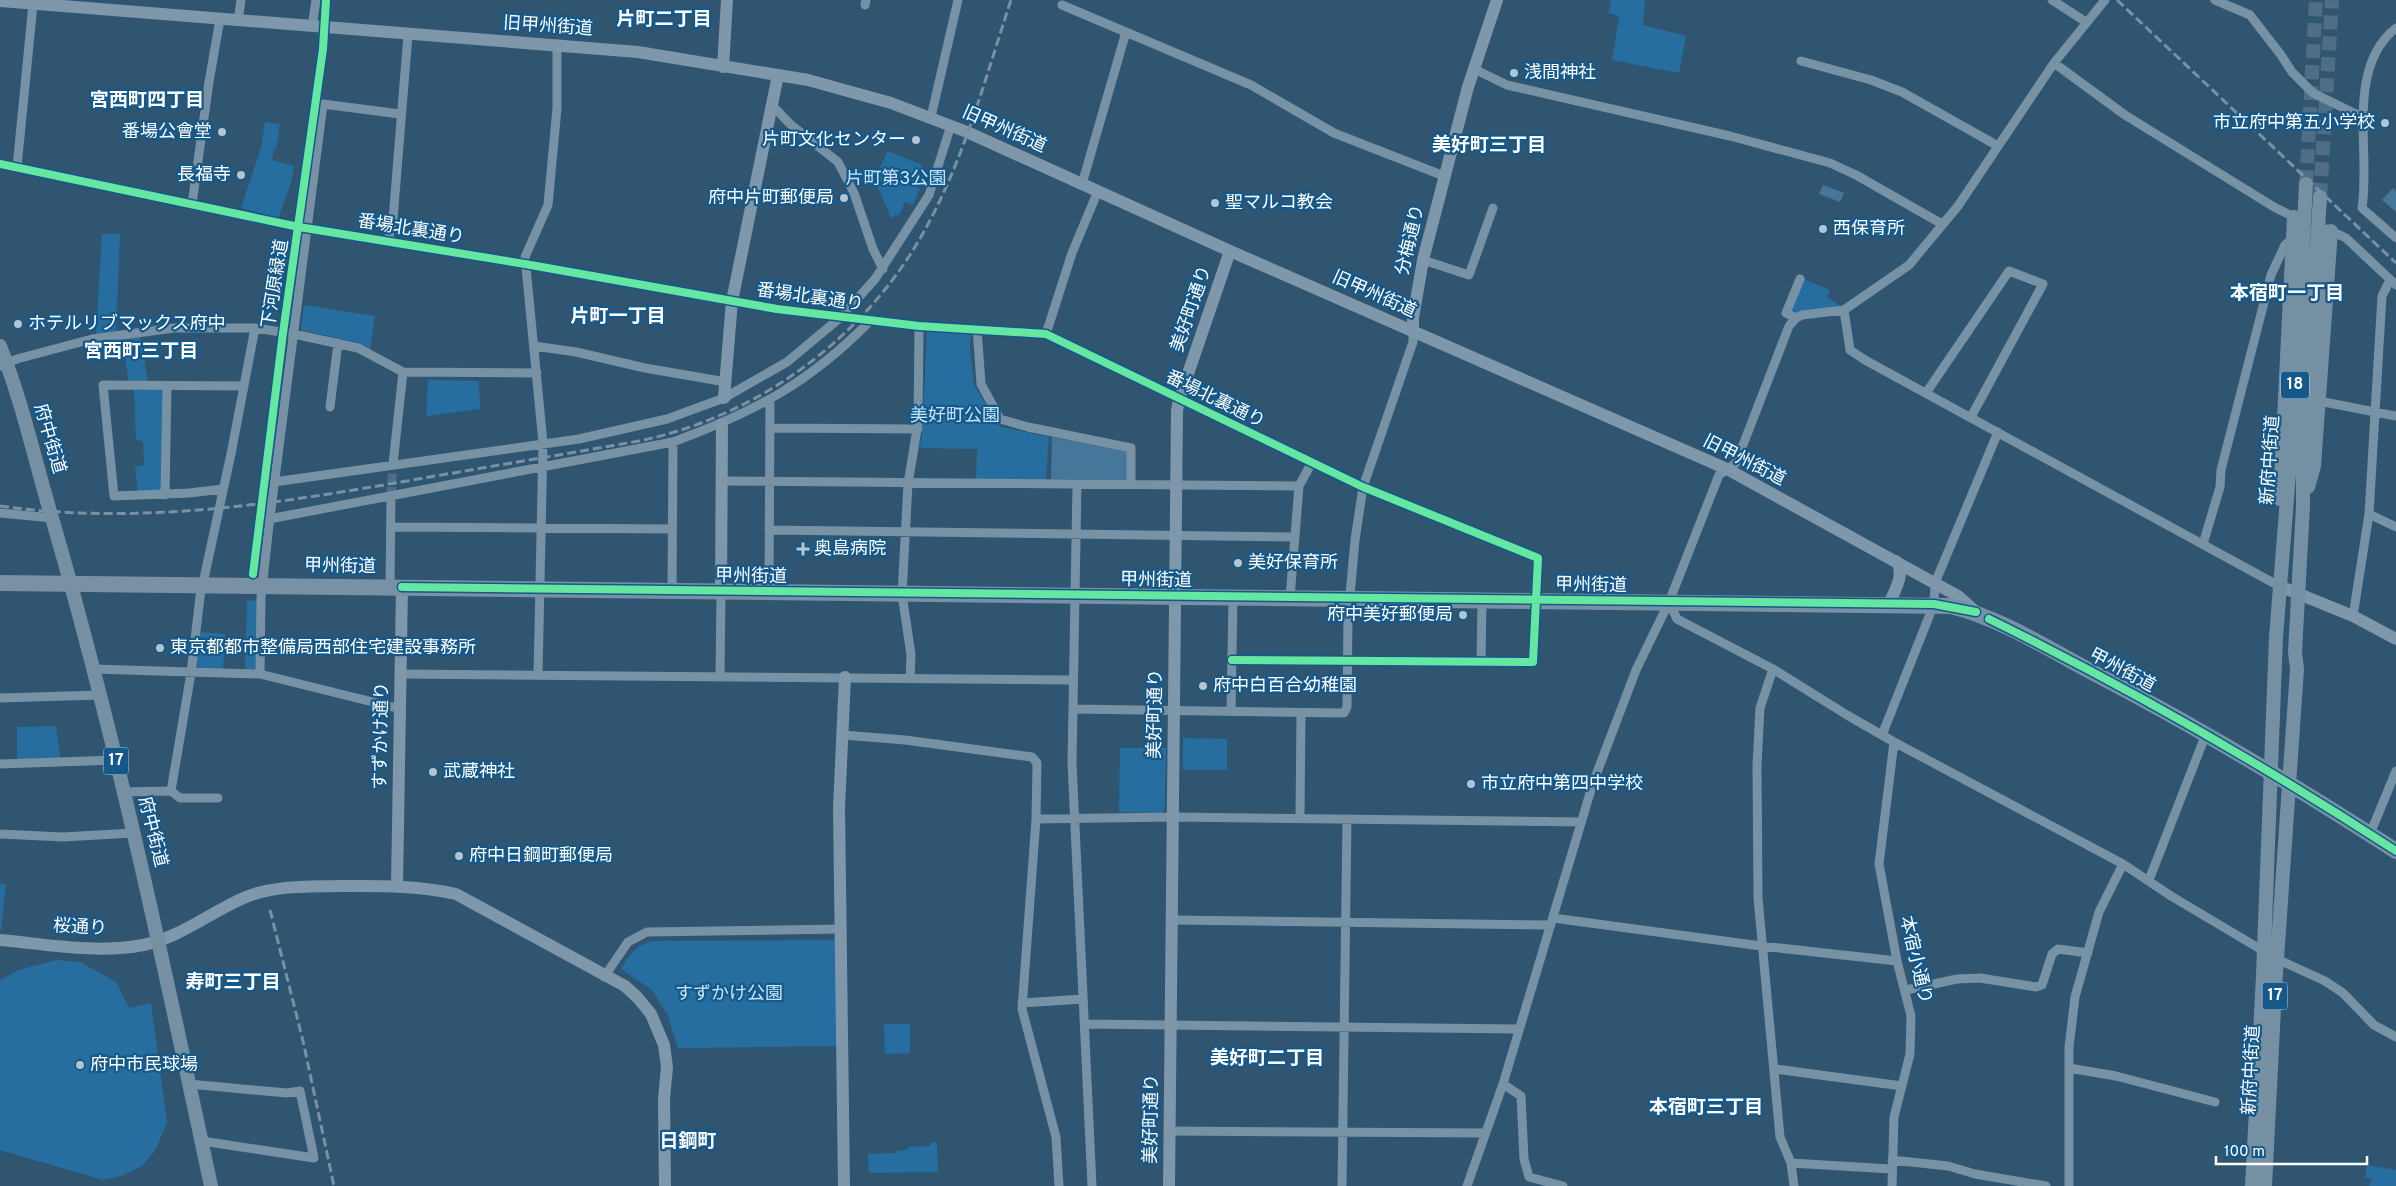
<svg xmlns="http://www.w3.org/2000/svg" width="2396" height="1186" font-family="Overpass,'Noto Sans JP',sans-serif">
<rect width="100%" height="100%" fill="#305570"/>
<!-- green -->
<path fill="#266ea0" d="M1611,0H1645L1643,25L1686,36L1679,73L1612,60L1619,16L1608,13Z
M265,122L280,124L276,149H274L272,160L294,166L291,183L278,218L241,208L261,148Z
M888,151L922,165L913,186L920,189L913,205L905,202L899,216L895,214L894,218L891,217L874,179Z
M102,234H120L116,331L96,335Z
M1804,279L1830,290L1827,297L1842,307L1798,315L1789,312Z
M304,305L375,316L370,350L359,343L301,330Z
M927,331L971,334L970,348L974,385L997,423L1002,427L1049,437L1046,479H976L977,449L919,448L922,437Z
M140,336L148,382L129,383L122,339Z
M428,380L479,381L480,409L426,416Z
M134,390H162V491L138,492L135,467L144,465L143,441L136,440Z
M247,600L258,601L257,670H245Z
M200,632L225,634L223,669H198L195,665Z
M56,726L60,758L17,761V727Z
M1183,738L1227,739V770H1183Z
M1120,748H1166L1165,808L1162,813L1119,812Z
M0,883L6,884L1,930H0Z
M837,940L836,1046L678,1048L668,1016L652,990L621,969C630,954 638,943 655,941Z
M57,960L80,962L116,982L129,1008L151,1003L167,1122L156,1149L142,1166L121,1176L103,1180L0,1150V980L19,970Z
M884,1024H910V1053L885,1054Z
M931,1142H937L938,1172L869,1173L868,1154L896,1153V1151L908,1150V1147L930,1146Z
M2367,1165L2396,1170V1186H2369L2372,1179L2365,1178Z"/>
<!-- water -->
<path fill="#46779b" d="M1823,185L1844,193L1840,202L1819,194Z
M2393,188L2396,191V212L2382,200Z
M1052,437L1127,452V480L1051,479Z"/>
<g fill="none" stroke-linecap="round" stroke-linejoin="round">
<!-- street-tunnel -->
<path stroke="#4f6e85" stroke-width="9" stroke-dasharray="9 4.5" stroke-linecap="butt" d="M391,496L393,464"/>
<!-- primary-tunnel -->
<path stroke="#4f6e85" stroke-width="14" stroke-dasharray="14 7" stroke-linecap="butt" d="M2306,184L2316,0
M2320,197L2332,0"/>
<!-- street -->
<path stroke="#7791a5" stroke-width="9" d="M2052,0L2086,22
M2215,0L2250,15L2281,55L2292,72L2313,93L2362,117
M865,5L866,0
M1062,5L1251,85L1334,133L1444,176
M238,21L241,0
M312,27L316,0
M2396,28C2345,68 2371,152 2362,208L2396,238
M1801,61L1871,80L1902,92L1998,146
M2054,63L2125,115L2274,207L2298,219
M1474,69L1507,85L1730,136L1830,163L1856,175L1942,224
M772,105L790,124L838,162L854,193L873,249L883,269
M931,117L958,0
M0,164L299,227L525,264L777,309L919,326L1046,334L1363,487L1538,558L1533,662L1232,660
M17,167L33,4
M1082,184L1126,32
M192,204L209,82L220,19
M2327,229L2346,238L2396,285
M388,241L393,219L408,35
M1423,260L1469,275L1493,208
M1844,310L1850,350L1865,360L2279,586
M1796,318L1786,313L1800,279
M977,329L981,384L1000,419L1028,427L1131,448V484
M1046,334L1072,253L1098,191
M534,346L576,352L645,368L726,382
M0,366L17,359L92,339L174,328H255L294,334L358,348L403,372L537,373
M1926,393L2009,271L2043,284L1971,417
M2319,401L2396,416
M330,407L338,343
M771,428L918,429
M393,464L403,372
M722,481L1299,486
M274,482L579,439L667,419L724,398L787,362L841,317L875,279L929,195L951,125
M1077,484L1072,763L1092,1186
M223,489L189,493L114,496L103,385L244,386
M165,495L167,386
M0,513L52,518
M2369,514L2396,527
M269,519L673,442C755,412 809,383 870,321
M391,527L672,529
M769,530L1295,537
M2203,544L2220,487L2221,470L2271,275L2285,245L2293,238
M390,588L391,496
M672,592L673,442
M769,593L770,400
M1290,598L1299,486L1312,462
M1669,602L1677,619L1773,669L1847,715L1894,742L2123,864L2171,896L2277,959L2325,981L2343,993L2374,1025L2396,1037
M2353,616L2369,514L2382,296L2390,280
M1481,662L1482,600
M93,669L260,674L401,709
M1773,669L1760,708L1757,765L1758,898L1780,1137L1791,1163L1794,1186
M260,674L261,598L269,525L323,104L400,114
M401,674L1073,680
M538,675L543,443L525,257L548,205L557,108V44
M720,677L721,592
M910,679L911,655L902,594L908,484L918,423L919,326
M0,698L101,695
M1073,709L1344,713L1347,707L1348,617L1355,540L1363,487L1413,342V331
M1231,711L1233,597
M843,735L905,740L1032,757L1037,763L1036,819L1022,1009L1056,1137L1059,1186
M1882,735L1934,604L1935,583L1998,432
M0,764L116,760
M171,791L180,798H218
M123,792L171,791L191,673L200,597L231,454L255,328
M1300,818L1301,713
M1036,819L1173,817L1581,822
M0,834L63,837L133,833
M2370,834L2396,771
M2149,880L2206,734
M1553,918L1761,946L1897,961
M1172,920L1551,925
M604,977L628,942L647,932L841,929
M1906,990L1957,979L1980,978L2036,987L2042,985L2052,954L2058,949L2088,953
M1022,1003L1083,999
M1085,1024L1518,1029
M2069,1068L2116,1076L2215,1102
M1775,1069L1902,1086
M189,1084L287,1093L300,1091L314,1158L202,1141
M1503,1084L1521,1096L1524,1159L1529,1177L1563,1186
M1169,1131L1485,1133
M1892,1160L1948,1166L1975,1174L2046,1186
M1791,1163L1891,1169
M1342,1186L1347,819
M1467,1186L1503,1084L1593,783L1636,670L1669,602L1719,475L1736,463L1789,326L1796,318L1802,315L1844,310L1909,265L1958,206L2054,63L2105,0
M1892,1186L1894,1117L1910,1054L1911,1016L1897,961L1879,864L1894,742
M2069,1186V1047L2075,997L2099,912L2123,864"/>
<!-- secondary -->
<path stroke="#7f97aa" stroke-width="12" d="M0,1L638,52L808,80L891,103L967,132L1230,251L1727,469L1958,596L1976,612
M723,67L727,0
M1413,331V318L1423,260L1468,87L1497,0
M724,398L732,301L778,75
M2279,586L2353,616L2396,639
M721,592L722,424
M1889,604C1894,592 1906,573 1896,561
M397,886L402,587
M0,940C46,944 97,954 143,945C180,938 212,911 246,897C276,885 308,887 339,886C378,886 417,885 456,894L625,986L638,998L651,1014L664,1045L667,1067L664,1099L665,1186
M844,1186L839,807L845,677
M1169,1186L1177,411L1179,400L1230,251"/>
<!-- primary -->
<path stroke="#7690a3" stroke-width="14" d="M0,346C23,403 36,466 54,525C117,743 164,965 211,1186
M2308,487L2314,466L2331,231
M2280,499L2294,217
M2252,1186L2263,976L2276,637L2294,411L2306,184
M2265,1186L2275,988L2297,669L2295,652L2303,506V463L2320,197"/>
<!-- highway -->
<path stroke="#7991a4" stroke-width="16" d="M0,583L1951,606C1999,618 2044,646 2088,670C2194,725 2296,786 2396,851"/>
<!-- rail -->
<path stroke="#7991a4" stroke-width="3" stroke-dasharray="9 4" stroke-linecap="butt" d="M2117,0L2396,263
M0,506C135,525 268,505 401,482C481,468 560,455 639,441C760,416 868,336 927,226C965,156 986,76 1011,0
M270,910L303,1041L334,1186"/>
<!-- cycleway casing -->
<g stroke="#15598b" stroke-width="11">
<path id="cycleway" d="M0,164L299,227L525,264L777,309L919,326L1046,334L1363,487L1538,558L1533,662L1232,660
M253,574L283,333L323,49L326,0
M402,587L1934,604L1976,612
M1989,619C2129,688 2265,766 2396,851"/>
</g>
<!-- cycleway -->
<use href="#cycleway" stroke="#66e7a1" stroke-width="8"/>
</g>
<!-- markers -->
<g fill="#b7c4cd" stroke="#15598b" stroke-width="2">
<circle cx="1514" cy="73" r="5"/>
<circle cx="2385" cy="123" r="5"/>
<circle cx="222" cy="132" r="5"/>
<circle cx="916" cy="140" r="5"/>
<circle cx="241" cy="175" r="5"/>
<circle cx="844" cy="198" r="5"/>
<circle cx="1215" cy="203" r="5"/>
<circle cx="1823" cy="229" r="5"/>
<circle cx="18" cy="324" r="5"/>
<path d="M800.5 541.5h5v5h5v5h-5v5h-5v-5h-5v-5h5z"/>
<circle cx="1238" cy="563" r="5"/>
<circle cx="1463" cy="615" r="5"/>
<circle cx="160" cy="648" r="5"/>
<circle cx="1203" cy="686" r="5"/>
<circle cx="433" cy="772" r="5"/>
<circle cx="1471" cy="784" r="5"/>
<circle cx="459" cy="856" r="5"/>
<circle cx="80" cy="1065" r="5"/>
</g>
<g text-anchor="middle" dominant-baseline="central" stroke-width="4.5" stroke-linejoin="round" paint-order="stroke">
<!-- shield labels -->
<g fill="#15598b" stroke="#b9cddc" stroke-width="1">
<rect x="2281" y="371.5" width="28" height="27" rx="4"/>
<rect x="103.5" y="747.5" width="25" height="27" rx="4"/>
<rect x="2262.5" y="982.5" width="25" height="27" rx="4"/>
</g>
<g font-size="16" font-weight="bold" fill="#fff">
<text x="2295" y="385">18</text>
<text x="116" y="761">17</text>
<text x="2275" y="996">17</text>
</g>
<!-- street labels -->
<g font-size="18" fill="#fff" stroke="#15598b">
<text transform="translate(548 27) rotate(4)">旧甲州街道</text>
<text transform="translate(1004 130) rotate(24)">旧甲州街道</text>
<text transform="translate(411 230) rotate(9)">番場北裏通り</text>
<text transform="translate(1411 240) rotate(-77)">分梅通り</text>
<text transform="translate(276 284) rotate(-81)">下河原緑道</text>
<text transform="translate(1374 295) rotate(24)">旧甲州街道</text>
<text transform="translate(810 298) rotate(8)">番場北裏通り</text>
<text transform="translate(1192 309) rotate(-71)">美好町通り</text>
<text transform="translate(1215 400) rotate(26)">番場北裏通り</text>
<text transform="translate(49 439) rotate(74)">府中街道</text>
<text transform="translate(2271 460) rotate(-86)">新府中街道</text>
<text transform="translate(1744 461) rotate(27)">旧甲州街道</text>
<text transform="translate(340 567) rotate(1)">甲州街道</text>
<text transform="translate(751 577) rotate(1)">甲州街道</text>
<text transform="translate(1156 581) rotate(1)">甲州街道</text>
<text transform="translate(1591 586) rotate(1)">甲州街道</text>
<text transform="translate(2122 671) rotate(28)">甲州街道</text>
<text transform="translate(1156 714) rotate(-89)">美好町通り</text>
<text transform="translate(382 736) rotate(-89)">すずかけ通り</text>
<text transform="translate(152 832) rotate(76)">府中街道</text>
<text transform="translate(80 928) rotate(3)">桜通り</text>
<text transform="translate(1915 960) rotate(77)">本宿小通り</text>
<text transform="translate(2252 1070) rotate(-87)">新府中街道</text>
<text transform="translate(1152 1119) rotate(-89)">美好町通り</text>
</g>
<!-- poi labels -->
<g font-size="18" fill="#fff" stroke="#15598b" text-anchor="start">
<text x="1524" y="73">浅間神社</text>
<text x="2375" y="123" text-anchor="end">市立府中第五小学校</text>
<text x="212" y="132" text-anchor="end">番場公會堂</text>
<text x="906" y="140" text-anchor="end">片町文化センター</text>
<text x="231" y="175" text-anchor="end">長福寺</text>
<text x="834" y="198" text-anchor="end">府中片町郵便局</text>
<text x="1225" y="203">聖マルコ教会</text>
<text x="1833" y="229">西保育所</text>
<text x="28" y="324">ホテルリブマックス府中</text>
<text x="814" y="549">奥島病院</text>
<text x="1248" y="563">美好保育所</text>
<text x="1453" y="615" text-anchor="end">府中美好郵便局</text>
<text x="170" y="648">東京都都市整備局西部住宅建設事務所</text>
<text x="1213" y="686">府中白百合幼稚園</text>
<text x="443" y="772">武蔵神社</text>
<text x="1481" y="784">市立府中第四中学校</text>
<text x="469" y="856">府中日鋼町郵便局</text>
<text x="90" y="1065">府中市民球場</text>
</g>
<!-- park labels -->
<g font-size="18" fill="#c4e5fb" stroke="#15598b">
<text x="896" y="179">片町第3公園</text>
<text x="955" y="416">美好町公園</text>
<text x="729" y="994">すずかけ公園</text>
</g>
<!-- neighbourhood labels -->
<g font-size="19" font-weight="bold" fill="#fff" stroke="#15598b">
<text x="664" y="20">片町二丁目</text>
<text x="147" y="101">宮西町四丁目</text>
<text x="1489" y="146">美好町三丁目</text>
<text x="2287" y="294">本宿町一丁目</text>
<text x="618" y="317">片町一丁目</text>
<text x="141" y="352">宮西町三丁目</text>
<text x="233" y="983">寿町三丁目</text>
<text x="1267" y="1059">美好町二丁目</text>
<text x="1706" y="1108">本宿町三丁目</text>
<text x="688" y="1142">日鋼町</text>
</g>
</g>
<!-- scale -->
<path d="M2216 1156v8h151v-8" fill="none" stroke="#ffffff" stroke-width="2.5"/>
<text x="2224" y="1156" font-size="15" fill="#ffffff" stroke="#15598b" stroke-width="4" paint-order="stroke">100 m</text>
</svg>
